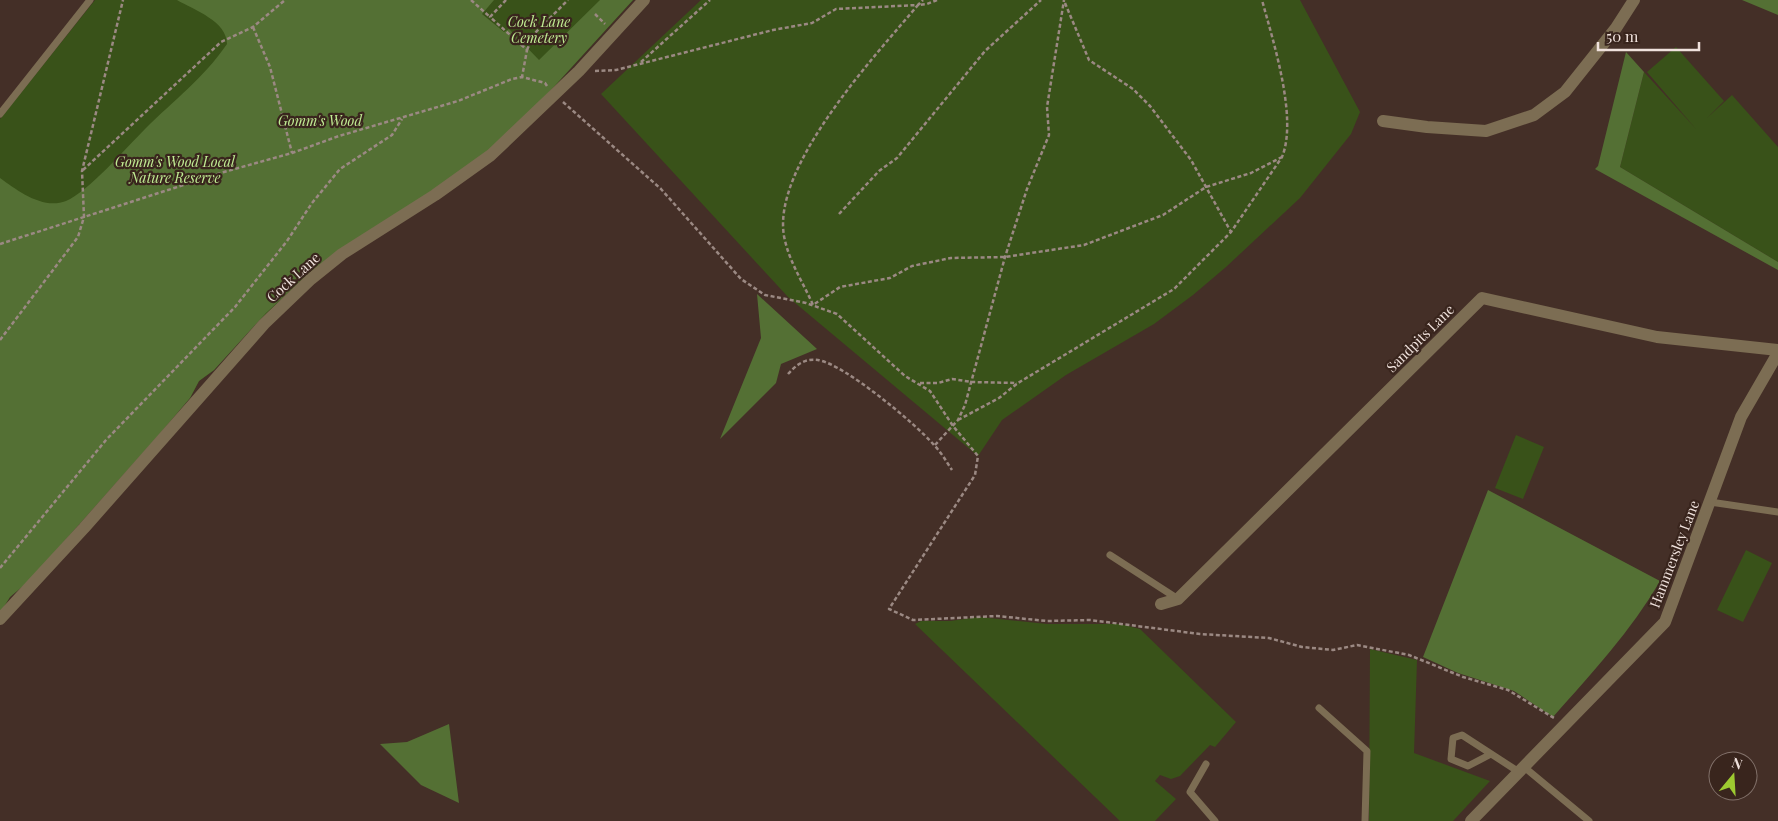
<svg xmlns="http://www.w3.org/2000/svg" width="1778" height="821" font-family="'Playfair Display',serif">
<rect width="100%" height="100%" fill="#442f27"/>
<!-- green -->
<path fill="#395219" d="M95,0H633L550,91L303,279L245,334L214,370L199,381L190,398L10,597L0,613V119Z
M701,0H1300L1360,112L1351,134L1300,198L1226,267L1193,295L1154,324L1066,375L1002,420L978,456L788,297L601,94Z
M1676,47L1724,101L1707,118L1732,95L1778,147V262L1620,167L1644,72L1696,129L1647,72Z
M1516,435L1544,447L1523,499L1495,488Z
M1746,550L1772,563L1743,622L1717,610Z
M979,617L1047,624H1120L1140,629L1236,722L1215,747L1210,745L1180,776L1171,779L1160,775L1155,781L1176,799L1155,821H1120L915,624L921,621H950Z
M1370,649L1417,660L1414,753L1490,781L1453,821H1369Z"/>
<!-- forest -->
<path fill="#547034" d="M177,0H494L482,14L504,32L509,29L539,60L600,0H633L550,91L487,154L303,279L266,313L214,370L199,381L190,398L157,437L28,582L10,597L0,613V178C18,191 43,210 66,201C88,192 127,147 145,129C175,99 202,80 227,44C227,21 194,10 177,0Z
M1742,0H1778V15Z
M1626,52L1644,72L1620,167L1778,262V270L1595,169L1598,166Z
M757,294L817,349L781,364L776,383L720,439L761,338Z
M1488,490L1660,581C1631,631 1592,673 1553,717L1514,691L1458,673L1423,657Z
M449,724L459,803L421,785L380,744L407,742Z"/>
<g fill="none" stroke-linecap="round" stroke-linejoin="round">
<!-- path -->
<path stroke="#9b8983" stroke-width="2.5" stroke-dasharray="4 2.5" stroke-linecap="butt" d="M471,0L490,17
M506,0L490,17L527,50L522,77
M937,0L927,4L918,5C875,56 772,166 784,236C789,262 803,282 813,305L840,287L890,278L912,266L951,258L1005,257L1084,245L1163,215L1206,187L1251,173L1282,157
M1065,3L1089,60L1133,89L1150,106L1191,160L1231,232
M595,14L605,24
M253,27L270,67L292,153
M527,50L534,34L568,0
M641,62L710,0
M595,71L616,70L773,30L812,23L836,9L918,5L923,0
M563,102L661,189L741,279L765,295L806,303L837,314L905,376L930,391L953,426L978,456L975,475L889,609L913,620L997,616L1047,621L1090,620L1200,634L1269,638L1302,647L1333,650L1357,645L1409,655L1463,677L1508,690L1554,718
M83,170L221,42L253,27L285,0
M839,214L879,171L897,158L985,51L1041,0
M0,244L224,172L292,153L339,136L458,101L512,79L522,77L545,83L547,86
M0,340L78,237L84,217L82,171L123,0
M788,374C796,365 805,358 818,360C844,364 916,424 934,445C941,452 946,461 952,470
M920,383H938L952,379L972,382L1017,383
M958,420L999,398L1018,383L1174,289L1231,232L1282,157C1298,118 1273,41 1262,0
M935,445L958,420L965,405L1005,257L1027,189L1049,135L1047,107L1064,0
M0,568L106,440L235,307L287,241L312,203L340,169L392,135L402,119"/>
<!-- lane -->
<path stroke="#7c6d53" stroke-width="7" d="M0,114L90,0
M1710,502L1778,512
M1110,555L1178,599
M1319,708L1367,751L1365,821
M1491,754L1468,766L1451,759L1453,738L1462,735L1519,772
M1206,764L1190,792L1215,821
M1524,767L1589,821"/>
<!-- street -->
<path stroke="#7c6d53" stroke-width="12" d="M1383,121L1427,127L1486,131L1534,115L1565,92L1616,28L1634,0
M1161,604L1178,599L1482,298L1657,337L1778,350
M0,619L84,528L264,324L311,279L342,254L435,195L491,155L579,71L644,0
M1471,821L1665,622L1741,417L1778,353"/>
</g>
<g text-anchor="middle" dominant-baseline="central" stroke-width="4.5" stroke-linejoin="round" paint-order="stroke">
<!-- park labels -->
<g font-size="14" font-style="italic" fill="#c0ec93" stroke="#39251d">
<text x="539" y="21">Cock Lane<tspan x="539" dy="16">Cemetery</tspan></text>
<text x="320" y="120">Gomm's Wood</text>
<text x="175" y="161">Gomm's Wood Local<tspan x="175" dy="16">Nature Reserve</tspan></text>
</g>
<!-- street labels -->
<g font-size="14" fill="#f0e2dd" stroke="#39251d">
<text transform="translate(293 277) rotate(-42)">Cock Lane</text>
<text transform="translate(1420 338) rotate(-45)">Sandpits Lane</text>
<text transform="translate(1674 554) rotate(-69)">Hammersley Lane</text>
</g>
</g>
<!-- north arrow -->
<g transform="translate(1733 776) rotate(18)"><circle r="24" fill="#39251d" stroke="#82716a"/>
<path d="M0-4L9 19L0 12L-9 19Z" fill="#9dca30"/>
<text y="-8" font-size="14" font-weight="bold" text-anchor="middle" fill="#f0e2dd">N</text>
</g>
<!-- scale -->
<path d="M1598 42v8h101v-8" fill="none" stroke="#f0e2dd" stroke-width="2.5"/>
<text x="1606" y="42" font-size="15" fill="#f0e2dd" stroke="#39251d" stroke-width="4" paint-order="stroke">50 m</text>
</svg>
